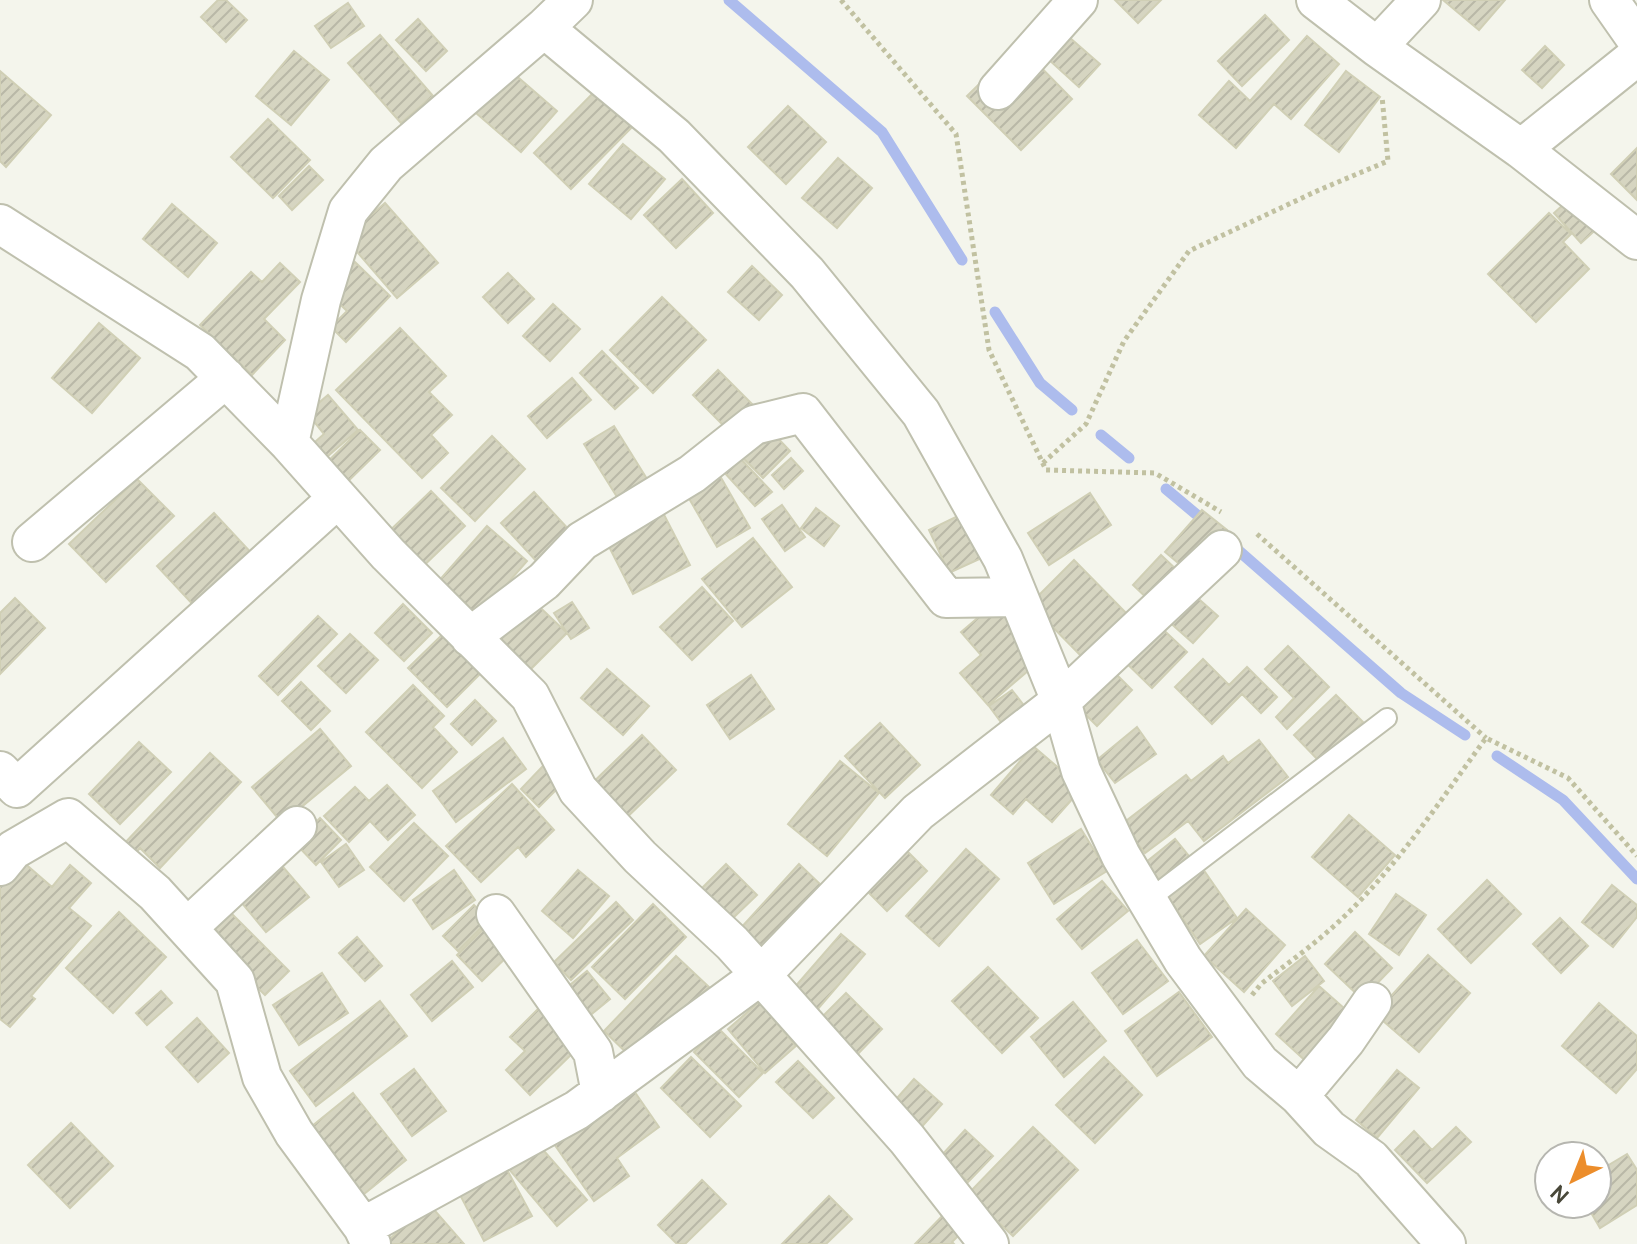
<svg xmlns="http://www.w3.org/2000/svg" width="1637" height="1244" font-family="Cabin,sans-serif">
<defs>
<pattern id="building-hatch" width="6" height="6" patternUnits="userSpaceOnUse" patternTransform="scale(2)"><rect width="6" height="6" fill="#d6d5c1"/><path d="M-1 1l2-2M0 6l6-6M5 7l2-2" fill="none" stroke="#b9b8a7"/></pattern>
</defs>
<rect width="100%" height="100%" fill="#f4f5ec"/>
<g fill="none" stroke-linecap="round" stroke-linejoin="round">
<!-- stream -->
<path stroke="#adbced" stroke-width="11" d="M729,0L882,132L962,260
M995,312L1040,383L1072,410
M1101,435L1129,458
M1166,489L1209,525
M1231,544L1401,693L1465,735
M1497,756L1563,800L1637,879"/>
</g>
<!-- building -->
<path fill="url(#building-hatch)" stroke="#d0cfb5" stroke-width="2" d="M218,0H226L247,20L226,42L201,17Z
M1115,0H1161L1138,23Z
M1443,0H1505L1479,30Z
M348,3L364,26L331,48L315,26Z
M1265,15L1289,40L1242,86L1218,61Z
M1046,17L1100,64L1079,87L1026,39Z
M418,19L447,51L426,71L396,40Z
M380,35L433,96L401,123L348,63Z
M1307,36L1339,64L1291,119L1274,104L1236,148L1199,115L1229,81L1250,101Z
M1019,45L1072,99L1021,150L967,96Z
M1545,46L1564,65L1542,88L1522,70Z
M294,51L329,80L291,125L256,96Z
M505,66L557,111L521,152L469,107Z
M0,71L51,115L6,167L0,161Z
M1346,71L1380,97L1339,152L1305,125Z
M603,83L640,119L571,189L534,153Z
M788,106L826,142L786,184L748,147Z
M268,119L310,160L273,198L231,157Z
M623,144L665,179L631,219L589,184Z
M1637,148V200L1611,174Z
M838,158L872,188L837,228L802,198Z
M309,166L323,180L292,210L279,196Z
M682,179L713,213L676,248L644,215Z
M1574,195L1601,225L1581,243L1554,213Z
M385,203L438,263L397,298L345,238Z
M172,204L217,243L188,277L143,239Z
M1549,213L1571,234L1563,242L1589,269L1536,322L1488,274Z
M355,262L390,296L346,342L331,327L347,311L326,291Z
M280,263L300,282L264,319L285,340L252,375L200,325L251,272L262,282Z
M752,266L782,295L759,320L728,292Z
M508,273L534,299L508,323L483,297Z
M662,297L706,340L653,393L610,350Z
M553,304L580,329L550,361L523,336Z
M99,323L140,358L92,413L52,378Z
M400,328L446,376L429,392L452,415L431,435L448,453L422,478L336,390Z
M602,351L638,388L615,409L580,373Z
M718,370L752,404L727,429L693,395Z
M572,378L591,400L547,438L528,416Z
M328,395L358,430L320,463L308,448L324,434L307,413Z
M614,426L647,479L617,497L584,444Z
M360,430L380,450L337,492L317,472Z
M771,431L790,451L763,478L743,458Z
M492,436L525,469L475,521L441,488Z
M739,457L772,492L755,506L723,471Z
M791,458L803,471L784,489L772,475Z
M716,469L750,528L717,547L683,488Z
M137,479L174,516L106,582L69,544Z
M431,491L465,526L414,575L380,540Z
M534,492L572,533L539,564L501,523Z
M1090,493L1111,525L1049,565L1028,533Z
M659,505L690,565L633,594L602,533Z
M782,505L805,537L785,551L762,519Z
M816,508L839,526L824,546L801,528Z
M1202,510L1227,530L1190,573L1165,552Z
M966,512L986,556L949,573L929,530Z
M214,513L256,558L199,611L157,566Z
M487,526L527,561L478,617L438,582Z
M753,538L792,587L742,627L702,579Z
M1161,555L1179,572L1151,602L1133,585Z
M1074,560L1132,619L1088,663L1030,604Z
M702,587L733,621L692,660L660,627Z
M1192,593L1218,616L1193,643L1167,620Z
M527,595L567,633L519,681L481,642Z
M15,598L45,628L0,674V613Z
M572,602L589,628L571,639L554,613Z
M403,604L432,633L404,661L375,633Z
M994,604L1041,660L988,705L960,673L981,655L961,632Z
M318,616L337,634L278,695L259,676Z
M1153,620L1187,652L1152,688L1119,656Z
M350,634L378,660L346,693L318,666Z
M443,634L481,673L447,707L408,668Z
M1288,646L1329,687L1287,729L1276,717L1294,698L1265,669Z
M1203,659L1229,685L1247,667L1277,697L1261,713L1242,694L1212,724L1175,687Z
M607,669L649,706L623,735L581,698Z
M1111,669L1132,690L1097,726L1075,704Z
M751,675L774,709L730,739L707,705Z
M301,682L330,711L311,730L282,701Z
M413,685L444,716L433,727L457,752L422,788L366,732Z
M1012,690L1029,712L1006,729L989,706Z
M1336,695L1363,722L1320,762L1294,735Z
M475,700L496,721L472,745L451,724Z
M880,723L920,765L885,798L845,756Z
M1137,727L1156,754L1115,783L1097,760Z
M320,729L351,766L282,823L252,787Z
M642,735L676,770L619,825L585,790Z
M503,738L526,769L456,822L433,791Z
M1259,740L1288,777L1204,841L1188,821L1145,853L1122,824L1186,775L1191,781L1223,756L1228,763Z
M139,742L171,772L120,824L89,794Z
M1033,746L1082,788L1052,822L1026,799L1013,814L991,795Z
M210,753L241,782L160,868L140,848L132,857L121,847Z
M840,761L879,793L827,856L788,824Z
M543,766L562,784L539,807L521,789Z
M512,784L554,830L526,857L518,847L481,882L446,846Z
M387,785L415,815L388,840L370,821L349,842L324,816L355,787L369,801Z
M1349,815L1395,855L1358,897L1312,857Z
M320,818L341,840L316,865L295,843Z
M414,823L448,856L404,901L370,867Z
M1081,829L1107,871L1054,904L1028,863Z
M1175,839L1189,856L1159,880L1145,863Z
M346,844L364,870L339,887L321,862Z
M904,848L927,871L887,911L864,888Z
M966,849L999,879L939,946L906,916Z
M277,860L309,897L266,932L235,895Z
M22,861L52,887L70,865L91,883L69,908L91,926L31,996L35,999L10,1027L0,1019V886Z
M726,864L757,895L732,919L702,888Z
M799,864L821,885L761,950L739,930Z
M1203,869L1237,918L1200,944L1166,894Z
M454,870L475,900L433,929L413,900Z
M578,870L609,896L573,938L542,911Z
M1487,880L1521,914L1471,963L1438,929Z
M1102,881L1128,911L1082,949L1057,919Z
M1612,885L1637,905V917L1613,947L1582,922Z
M1396,894L1426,915L1399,955L1369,934Z
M616,902L633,920L571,980L554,962Z
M653,904L686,937L625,999L592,967Z
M474,905L489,920L458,951L443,936Z
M224,906L289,971L265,995L199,930Z
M1246,909L1285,945L1244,992L1204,956Z
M119,912L166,957L113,1013L66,968Z
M1560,918L1588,946L1561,973L1533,944Z
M486,926L512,952L482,981L457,955Z
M1355,932L1392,968L1362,999L1325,964Z
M841,934L865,954L811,1017L787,996Z
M357,937L382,966L365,981L339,953Z
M1137,940L1168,981L1123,1014L1092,973Z
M1428,955L1470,993L1419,1052L1375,1014Z
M676,956L709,987L636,1062L604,1031Z
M1305,956L1324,981L1292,1006L1273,981Z
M452,961L473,987L432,1021L411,995Z
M988,967L1038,1018L1002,1053L952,1001Z
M587,971L610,999L582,1022L559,994Z
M322,973L348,1013L299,1045L273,1005Z
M1319,986L1353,1016L1310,1065L1276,1034Z
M161,991L172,1003L147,1025L136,1013Z
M1179,992L1212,1037L1157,1076L1125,1031Z
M846,993L882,1029L852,1060L815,1024Z
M380,1001L407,1036L316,1106L290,1071Z
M759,1002L796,1046L765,1073L728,1029Z
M1073,1002L1106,1041L1064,1077L1031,1037Z
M1599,1003L1637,1036V1069L1616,1093L1562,1046Z
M539,1008L578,1048L530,1095L506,1070L525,1051L510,1037Z
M197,1018L229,1053L198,1082L166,1047Z
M718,1028L763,1073L739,1097L694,1052Z
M691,1057L741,1106L710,1137L661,1088Z
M1104,1057L1142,1095L1095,1143L1056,1105Z
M798,1061L834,1098L813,1118L776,1082Z
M414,1069L446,1111L412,1136L381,1094Z
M1397,1070L1419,1088L1377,1138L1356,1120Z
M914,1079L942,1104L918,1131L890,1106Z
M632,1088L659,1127L617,1158L629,1176L594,1201L552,1141Z
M353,1093L406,1160L359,1198L306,1131Z
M71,1123L113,1166L70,1208L28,1165Z
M1033,1127L1078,1170L1013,1236L968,1194Z
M1456,1127L1471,1142L1427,1183L1395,1150L1414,1131L1432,1150Z
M965,1130L993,1156L968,1182L941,1156Z
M537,1143L587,1200L557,1226L508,1168Z
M1627,1154L1637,1170V1205L1600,1228L1586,1204H1597V1172Z
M505,1166L532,1216L484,1241L458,1191Z
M702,1180L726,1204L685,1244H677L658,1225Z
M829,1196L852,1219L826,1244H782Z
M429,1204L464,1244H384Z
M952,1206L970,1224L952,1242L954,1244H915Z"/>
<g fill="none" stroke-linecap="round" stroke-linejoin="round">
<!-- service casing -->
<g stroke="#bfc0ae" stroke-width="22">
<path id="service" d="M1147,901L1387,718"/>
</g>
<!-- minor casing -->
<g stroke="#bfc0ae" stroke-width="42">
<path id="minor" d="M1316,0L1377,47L1521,149L1637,240
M1609,0L1637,40
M544,28L674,136L807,273L921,413L1003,559L1061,701L1222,550
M1377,47L1421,0
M998,90L1078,0
M1521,149L1637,56
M0,224L200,352L289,443L388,554L530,696L578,790L640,857L732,943L761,975L918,812L1061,701L1081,771L1121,856L1183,960L1260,1063L1299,1096L1329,1129L1371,1159L1446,1244
M289,443L321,300L348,211L386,164L544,28L573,0
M32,542L226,378
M470,637L544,581L582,541L692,474L754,425L803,413L946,598L1018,597
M0,771L17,788L338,498
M0,866L13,850L68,818L155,893L235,981L262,1077L294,1133L363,1227
M496,914L593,1052L601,1093
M187,928L297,826
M1299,1096L1346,1040L1372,1002
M371,1244L363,1227L577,1110L761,975L907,1139L989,1244"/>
</g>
<!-- path -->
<path stroke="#c1c1a1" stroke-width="5" stroke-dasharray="4 4" stroke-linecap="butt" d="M841,0L956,134L989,350L1046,470L1155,473L1221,512
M1043,463L1086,424L1124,341L1189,251L1319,190L1388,161L1382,96
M1257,534L1486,738
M1252,995L1261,984C1285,965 1311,947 1334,926C1394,872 1439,802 1486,738L1568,778L1637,856"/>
<!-- service -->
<use href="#service" stroke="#fff" stroke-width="18"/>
<!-- minor -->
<use href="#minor" stroke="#fff" stroke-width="38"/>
</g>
<!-- north arrow -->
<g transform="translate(1573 1180) rotate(223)"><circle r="38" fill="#ffffff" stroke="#b6b6b0" stroke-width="2"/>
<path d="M0-6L14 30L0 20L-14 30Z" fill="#ec8d2b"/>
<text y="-12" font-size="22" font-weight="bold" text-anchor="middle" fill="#494839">N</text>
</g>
</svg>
